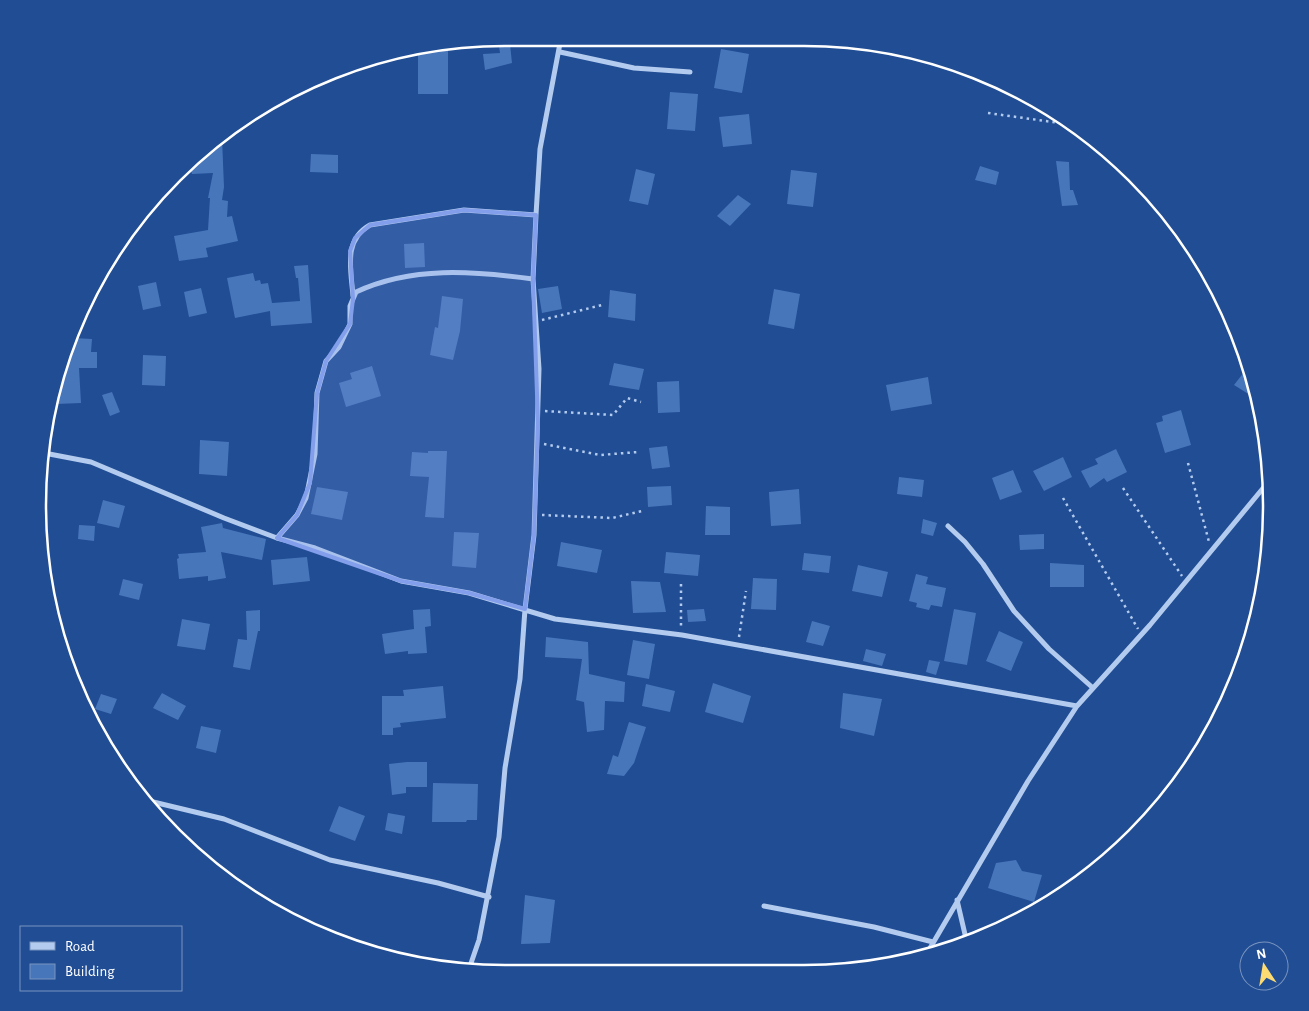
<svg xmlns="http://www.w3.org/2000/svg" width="1309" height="1011" font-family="'Alegreya Sans',sans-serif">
<rect width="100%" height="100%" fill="#204d94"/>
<!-- building -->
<path fill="#4876bb" d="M510,44L512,63L485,70L483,54L500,53L499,46Z
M448,45V94H418V49Z
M721,49L749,54L742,93L714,88Z
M670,92L698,94L695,131L667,129Z
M749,114L752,144L723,147L719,117Z
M222,138L224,187L222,200L228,201L227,217L232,216L238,241L206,248L208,257L179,261L174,236L208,230L210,198H208L213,173L192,174L191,171H180Z
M311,154L338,155V173L310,172Z
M1056,161L1069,162L1070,190H1073L1078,205L1062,206Z
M980,166L999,172L996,185L975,180Z
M636,169L655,174L648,205L629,201Z
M791,170L817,173L813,207L787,204Z
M738,195L751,204L730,226L717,216Z
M424,243L425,267L405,268L404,244Z
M308,265L312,323L271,326L270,311L235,318L227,278L253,273L255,281L260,280L261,284L268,283L272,303L300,301L298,278H296L294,266Z
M156,282L161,306L143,310L138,286Z
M558,286L562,309L542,313L538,289Z
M201,288L207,313L189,317L184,292Z
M774,289L800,294L794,329L768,324Z
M610,290L636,294L635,321L608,317Z
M442,296L463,299L460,331L453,360L430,355L435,327L438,328Z
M73,338L92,339L91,352H97V368H79L81,403L56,404L55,381Z
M143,355L166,356L165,386L142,385Z
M614,363L644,369L639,390L609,385Z
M372,366L381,396L346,407L339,383L352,379L350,373Z
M1248,367L1250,375L1258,400L1234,385Z
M928,377L932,404L891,411L886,385Z
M679,381L680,412L658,413L657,382Z
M112,392L120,412L110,416L102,395Z
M1181,410L1191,445L1165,453L1156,423L1163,421L1162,416Z
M200,440L229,442L227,476L199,474Z
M667,446L670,467L652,469L649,448Z
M1116,449L1127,472L1107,482L1104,478L1090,488L1081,471L1098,464L1095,459Z
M428,451H447L444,518L425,517L429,477L410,476L412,452L428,453Z
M1063,457L1072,477L1044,491L1033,471Z
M1013,470L1022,492L1000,500L992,478Z
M899,477L924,480L922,497L897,494Z
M671,486L672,505L648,507L647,487Z
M317,487L348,492L342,520L311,514Z
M799,489L801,524L771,526L769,492Z
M103,500L125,506L119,528L97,523Z
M706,506L730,507V535H705Z
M923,519L937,523L933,536L921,533Z
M222,523L223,528L266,539L262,560L221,552L226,578L208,581V576L179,579L177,559L179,558L178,554L206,552L201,527Z
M79,525L95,526L94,541L78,539Z
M454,532L479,533L476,568L452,566Z
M1044,534V549L1020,550L1019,535Z
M561,542L602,550L597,573L557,566Z
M666,552L700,555L698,576L664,573Z
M804,553L831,556L829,573L802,570Z
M307,557L310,581L273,585L271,560Z
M1050,563L1084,565V587H1050Z
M858,565L888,572L882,597L852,591Z
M916,574L928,577L926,584L946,588L942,607L931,605L929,610L916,607L917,603L909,601Z
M753,578L777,579L776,610L751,609Z
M123,579L143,584L139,600L119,595Z
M631,581L660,582L666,612L633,613Z
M430,609L431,626L425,627L427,653L408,654V651L385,654L382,634L414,629L413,610Z
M704,609L706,621L688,622L687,610Z
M954,609L976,613L967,665L944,661Z
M260,610V631H258L250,670L233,667L238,639L247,640L246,611Z
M182,619L210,624L205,650L177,646Z
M812,621L830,626L823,646L806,642Z
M999,631L1023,642L1011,671L986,661Z
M546,637L588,642L589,674L625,682L624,702L605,701L604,730L587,732L584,702L576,700L582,659L545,657Z
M633,640L655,644L649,679L627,675Z
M866,649L886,654L882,666L863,661Z
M929,660L940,662L936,675L926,672Z
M713,683L751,696L743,723L705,712Z
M646,684L675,691L670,712L642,706Z
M443,686L446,718L400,723L401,727L393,728V735H382V696H404L403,690Z
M162,693L186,706L178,720L153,708Z
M843,693L882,699L874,736L840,728Z
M101,694L117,699L111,714L95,709Z
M629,722L646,727L634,763L624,776L607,774L613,755L618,757Z
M201,726L221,730L216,753L196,748Z
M407,762H427V787H406V793L392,795L389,764Z
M433,783L478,784L477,820H467L466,822H432Z
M339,806L365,816L355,841L329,831Z
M388,813L405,816L402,834L385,830Z
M1016,860L1022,871L1042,875L1034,902L988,888L996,863Z
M525,895L555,900L550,943L521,944Z"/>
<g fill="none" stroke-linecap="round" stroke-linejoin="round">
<!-- path -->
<path stroke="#b3cbee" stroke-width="2.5" stroke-dasharray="2.5 4" stroke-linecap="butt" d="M988,113L1074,125
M542,320L602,305
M545,411L613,415L627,398L641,402
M544,444L600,455L638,452
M1188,463L1209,542
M1123,488L1182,576
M1063,498L1138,629
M542,515L612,518L642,511
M681,584V626
M739,637L746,591"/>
<!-- street -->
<path stroke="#b3cbee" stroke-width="5" d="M560,52L634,68L690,72
M353,296C351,269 343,240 370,225L464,210L536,215
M44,453L91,462L224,518L277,538L315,548L401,581L469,593L555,619L682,635L1077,706
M948,526L965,542L983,564L1014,611L1049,649L1093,688
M277,538L297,515L306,498L315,454L317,393L326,361L339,347L350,324V306L356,292C412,266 473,271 533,279
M145,800L224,819L330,860L438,883L489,897
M957,900L967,943
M764,906L874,927L933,942
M926,955L1028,781L1077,706L1150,625L1269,481
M469,969L479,940L499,837L505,768L520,679L525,609L534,535L539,369L533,279L536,215L540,149L561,38"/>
</g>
<!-- marked area -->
<path fill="#839eea" fill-opacity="0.2" stroke="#839eea" stroke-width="4" stroke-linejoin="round" d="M464,210L536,215L533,279L538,423L534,535L525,609L469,593L401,581L277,538L297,515L310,483L317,393L326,361L350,324L353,299L350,251L355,238L370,225Z"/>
<!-- crop -->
<path d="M0 0H1309V1011H0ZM505 46H804A459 459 0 0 1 1263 505V506A459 459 0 0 1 804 965H505A459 459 0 0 1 46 506V505A459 459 0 0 1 505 46Z" fill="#204d94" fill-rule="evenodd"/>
<path fill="none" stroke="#fff" stroke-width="2.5" d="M505 46H804A459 459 0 0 1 1263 505V506A459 459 0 0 1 804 965H505A459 459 0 0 1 46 506V505A459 459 0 0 1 505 46Z"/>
<!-- legend -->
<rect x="20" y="926" width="162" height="65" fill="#204d94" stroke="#7994bf"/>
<rect x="30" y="942" width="25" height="8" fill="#b3cbee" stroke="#7994bf"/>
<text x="65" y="951" font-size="15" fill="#ffffff">Road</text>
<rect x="30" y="964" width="25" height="15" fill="#4876bb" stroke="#7994bf"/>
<text x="65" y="976" font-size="15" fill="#ffffff">Building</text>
<!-- north arrow -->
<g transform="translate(1264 966) rotate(348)"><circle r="24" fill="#204d94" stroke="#7994bf"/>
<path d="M0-4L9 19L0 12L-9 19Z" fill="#fcdb73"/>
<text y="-8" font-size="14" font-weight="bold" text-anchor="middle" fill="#ffffff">N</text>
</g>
</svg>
